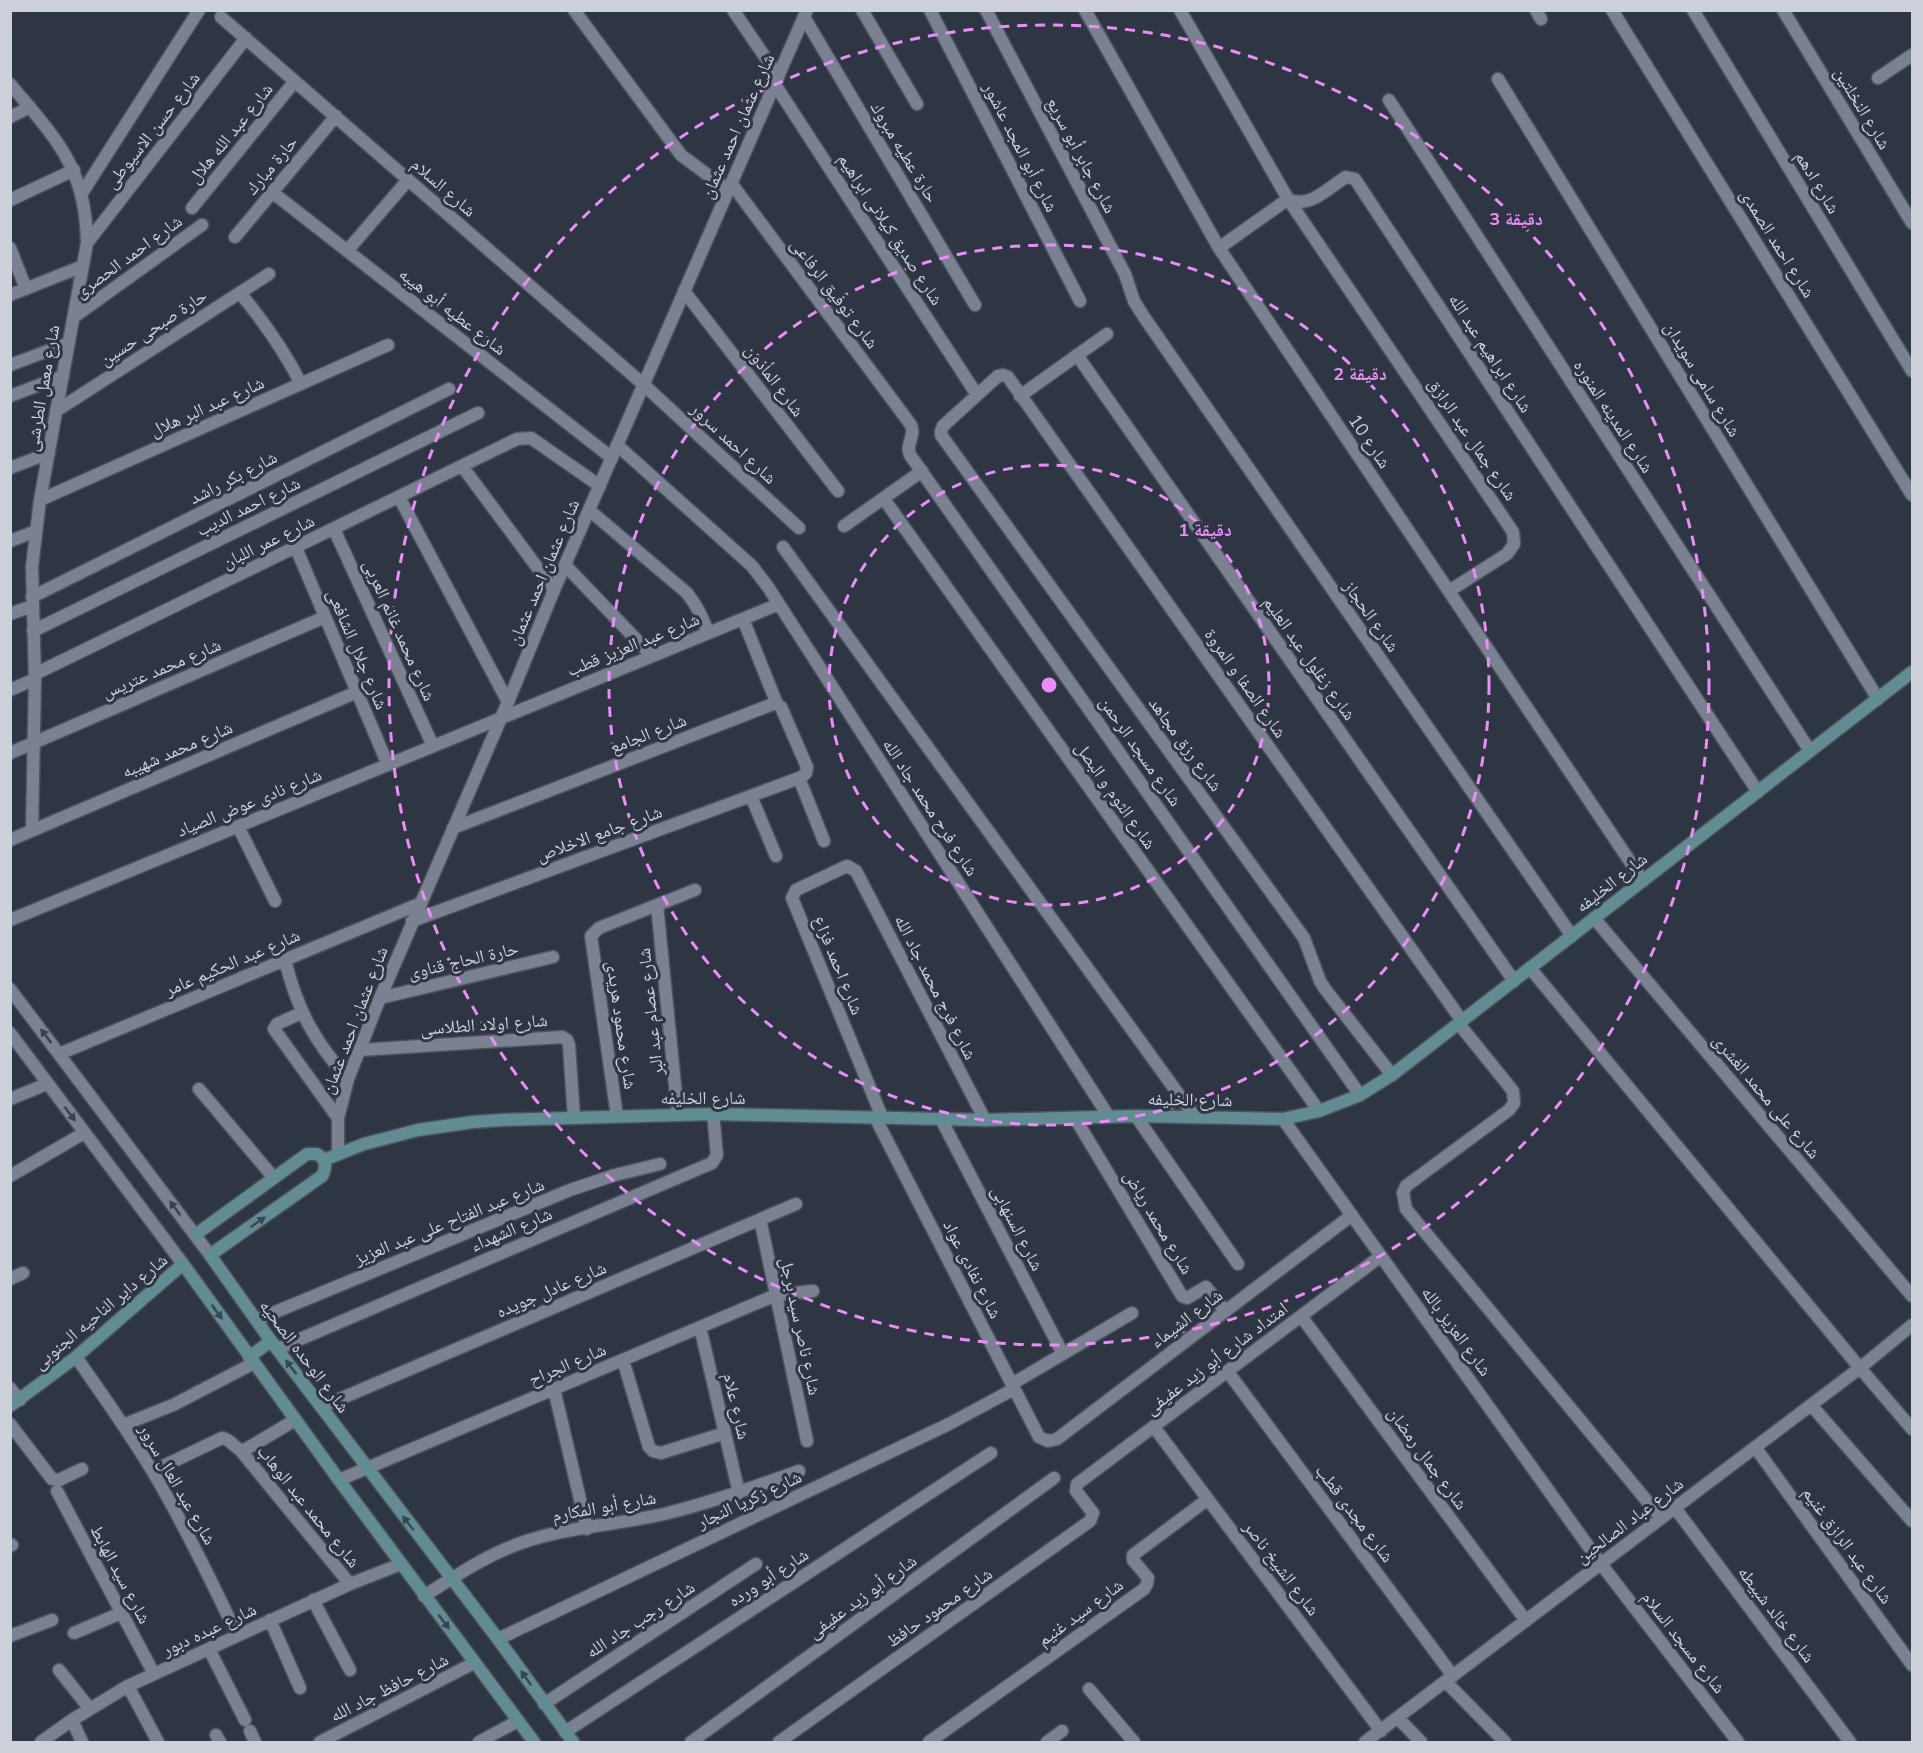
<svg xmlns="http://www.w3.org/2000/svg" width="1923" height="1753" font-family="Mulish,'Noto Naskh Arabic',sans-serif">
<rect width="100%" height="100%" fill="#2e3543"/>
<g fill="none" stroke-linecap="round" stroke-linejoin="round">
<!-- minor casing -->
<g stroke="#4d525e" stroke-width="15">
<path id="minor" d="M574,10L681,155L728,190
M733,10L778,76
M862,10L917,104
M930,10L1080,301
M986,10L1125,274L1134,301L1144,317L1572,936
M1085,10L1219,248L1643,881
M1180,10L1288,199L1513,532L1514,544L1507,554L1449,591
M1536,10L1541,19
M1612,10L1912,495
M1693,10L1912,371
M1783,10L1912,223
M221,17L644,385L799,528
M804,17L975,305
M1878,78L1912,55
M1498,79L1878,699
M774,83L977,395
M10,84C56,139 86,167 87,243L40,500L32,567L35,679L32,830
M1389,100L1810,751
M10,117L30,107
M731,183L911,425C916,436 905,444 910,455L1360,1095
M272,192L612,458
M82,193L199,10
M1288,199C1309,210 1329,187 1346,177L1355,179L1758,792
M10,200L74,170
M192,208L295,81
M235,237L336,116
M87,243L246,38
M10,248L26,289
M1219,248L1288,199
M347,251L408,180
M684,291L838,491
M240,293C264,322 284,350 301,384
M10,295L83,266
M74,317L202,225
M1077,355L1514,981
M10,365L69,343
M10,396L63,376
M1020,396L1107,334
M56,411L269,274
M617,445L752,566L768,587L1109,1117
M462,466L554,590
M10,468L49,453
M399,497L508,702
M884,499L1319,1111
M40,500L388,345
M589,510L687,593C697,606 703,617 708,633
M844,526L922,471
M334,529L433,746
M10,541L36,531
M783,547L1195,1117
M296,548L388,765
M565,565L652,656
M32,597L449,389
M10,614L32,606
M743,619L777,704
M33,631L478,413
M35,674L517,439L531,438L600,486
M10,690L35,679
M10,753L325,617
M799,778L824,841
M751,796L776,856
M238,826L275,901
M10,840L357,692
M657,905L678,1115
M1594,918L1912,1296
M10,920L779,604
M412,921L802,777L806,773L807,767L781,707L777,704H773L453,828
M285,960C297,1009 314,1041 348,1079
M1530,968L1860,1368L1912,1429
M380,998L553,957
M301,1013L277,1024L274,1029L338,1118
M1459,1024L1513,1091L1514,1103L1509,1110L1406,1186L1403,1193L1406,1209L1661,1518
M360,1050L562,1037L567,1040L569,1045L574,1118
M59,1054L419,904
M1392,1075L1325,989L1320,981L1304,938L941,435V431L943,426L998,376L1003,375L1008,377L1462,1021
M199,1089L274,1178
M10,1099L47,1084
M617,1116L591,936L599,928L695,890
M1136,1116L1238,1264
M875,1117L1039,1437L1048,1441L1057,1439L1352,1215
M882,1117L792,898L796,890L847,866L856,871L985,1120
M1075,1118L1182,1296L1187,1298L1206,1287L1225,1311
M941,1119L1063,1354
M1283,1119L1601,1564L1738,1742
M10,1176L84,1133
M760,1219L807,1441
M10,1279L23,1273
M1301,1316L1526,1621
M256,1320L570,1190L615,1175L660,1164
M700,1327L739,1493
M277,1349L712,1163L717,1155L713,1114
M76,1357C102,1394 129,1432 153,1472C184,1524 211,1580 237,1635
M623,1360L649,1447L653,1451L661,1453L725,1433
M1228,1372L1453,1676
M1012,1384L1132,1313
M10,1388L20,1400
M554,1389L587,1529
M1811,1405L1912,1521
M321,1407L796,1204
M10,1424L52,1479L59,1480L82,1469
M123,1425L173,1405L254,1363
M1154,1427L1381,1731
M1755,1447L1912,1665
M241,1451L350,1584
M153,1471L222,1438C231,1439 235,1449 243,1451L295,1420
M339,1480L776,1295L813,1291
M57,1491L154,1674
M1675,1508L1850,1742
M10,1546L12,1545
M424,1596C451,1579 479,1560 508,1548C557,1527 612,1526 664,1514C710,1503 755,1487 799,1471
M313,1600L350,1670
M270,1620L300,1688
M74,1633L121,1613
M10,1636L52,1620
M498,1639L949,1424L1014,1389
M209,1649L245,1720
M59,1670L90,1709
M1446,1682L1505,1742
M128,1686L158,1742
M1089,1689L1134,1742
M544,1704L756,1564
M1398,1718L1421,1742
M72,1720L82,1742
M250,1731L255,1742
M565,1732L991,1453
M216,1735L220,1742
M41,1742L72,1720L128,1686L350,1584L401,1564
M320,1742L474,1663
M479,1742L518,1721
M691,1742L1054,1478
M779,1742L1090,1521L1093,1513L1076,1491L1077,1484L1381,1256
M929,1742L1144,1589L1147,1584L1148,1578L1133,1560V1555L1208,1499
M1047,1742L1062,1731
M1365,1742L1860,1368L1912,1325"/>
</g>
<!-- tertiary casing -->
<g stroke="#4d525e" stroke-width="15">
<path id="tertiary" d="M10,989L210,1255
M10,1033L183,1264
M338,1154V1118L348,1079L380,998L508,702L554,590L807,10"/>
</g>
<!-- secondary casing -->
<g stroke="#4d525e" stroke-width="15">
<path id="secondary" d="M324,1160L364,1144L418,1130L473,1122L501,1120L713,1114L985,1120L1136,1116L1283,1119L1319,1111L1360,1095L1392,1075L1912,672
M195,1235L307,1154H317C326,1159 327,1167 322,1176L210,1255L271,1341L498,1639L573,1742
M249,1357L271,1341
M10,1406L76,1357L183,1264L339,1480L534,1742"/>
</g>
<!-- minor -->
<use href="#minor" stroke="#7a8292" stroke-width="12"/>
<!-- tertiary -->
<use href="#tertiary" stroke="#7a8292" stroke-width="12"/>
<!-- secondary -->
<use href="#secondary" stroke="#618c92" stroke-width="12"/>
</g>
<!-- one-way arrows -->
<defs><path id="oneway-solid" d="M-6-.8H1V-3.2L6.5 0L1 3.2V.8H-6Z" transform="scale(1.5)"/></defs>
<g fill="#39414f">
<use href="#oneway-solid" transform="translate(46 1036) rotate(-127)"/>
<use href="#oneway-solid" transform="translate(70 1114) rotate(53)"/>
<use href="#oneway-solid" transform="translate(175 1208) rotate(-127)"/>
</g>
<g fill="#384653">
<use href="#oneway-solid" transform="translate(258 1222) rotate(-35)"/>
<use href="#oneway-solid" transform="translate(217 1312) rotate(54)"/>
<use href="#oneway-solid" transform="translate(291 1367) rotate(-127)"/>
<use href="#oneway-solid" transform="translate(408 1523) rotate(-128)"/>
<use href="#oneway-solid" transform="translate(444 1622) rotate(53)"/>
<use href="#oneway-solid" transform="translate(526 1678) rotate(-125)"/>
</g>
<!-- distance rings -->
<g fill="none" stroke="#ec8cfb" stroke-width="3" stroke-dasharray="10 8">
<circle cx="1049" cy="685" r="220"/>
<circle cx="1049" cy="685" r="440"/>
<circle cx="1049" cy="685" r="660"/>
</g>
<g text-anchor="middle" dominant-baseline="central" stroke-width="6" stroke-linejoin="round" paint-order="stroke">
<!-- street labels -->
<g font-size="18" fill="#cdd1da" stroke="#2e3543">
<text transform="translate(1863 108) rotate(59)">شارع النخلتين</text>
<text transform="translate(737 126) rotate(-66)">شارع عثمان احمد عثمان</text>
<text transform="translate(152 130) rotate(-52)">شارع حسن الاسيوطى</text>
<text transform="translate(230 133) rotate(-51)">شارع عبد الله هلال</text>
<text transform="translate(1021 147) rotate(63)">شارع أبو المجد عاشور</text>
<text transform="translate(905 152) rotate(59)">حارة عطيه مبروك</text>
<text transform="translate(1082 155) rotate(62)">شارع جابر أبو سريع</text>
<text transform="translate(271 165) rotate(-50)">حارة مبارك</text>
<text transform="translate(1818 182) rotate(59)">شارع ادهم</text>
<text transform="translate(444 187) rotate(41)">شارع السلام</text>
<text transform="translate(891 229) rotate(57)">شارع صديق كيلانى ابراهيم</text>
<text transform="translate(1778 243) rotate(58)">شارع احمد الصمدى</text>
<text transform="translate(128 256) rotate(-36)">شارع احمد الحصرى</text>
<text transform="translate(835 293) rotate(53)">شارع توفيق الرفاعى</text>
<text transform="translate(453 311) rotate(38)">شارع عطيه أبو هيبه</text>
<text transform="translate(153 327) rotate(-33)">حارة صبحى حسين</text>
<text transform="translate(1491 353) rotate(57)">شارع ابراهيم عبد الله</text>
<text transform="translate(1703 379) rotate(59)">شارع سامى سويدان</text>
<text transform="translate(775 380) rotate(53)">شارع المأذون</text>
<text transform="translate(42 388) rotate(-80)">شارع معمل الطرشى</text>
<text transform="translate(207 406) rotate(-24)">شارع عبد البر هلال</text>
<text transform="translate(1614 416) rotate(57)">شارع المدينه المنوره</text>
<text transform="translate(1473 439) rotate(56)">شارع جمال عبد الرازق</text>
<text transform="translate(1370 441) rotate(56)">شارع 10</text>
<text transform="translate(734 443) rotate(43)">شارع احمد سرور</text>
<text transform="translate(233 477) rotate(-27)">شارع بكر راشد</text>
<text transform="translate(248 506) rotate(-26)">شارع احمد الديب</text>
<text transform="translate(268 541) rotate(-26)">شارع عمر اللبان</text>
<text transform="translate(543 572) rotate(-67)">شارع عثمان احمد عثمان</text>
<text transform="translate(1372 616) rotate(55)">شارع الحجاز</text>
<text transform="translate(400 630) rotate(66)">شارع محمد غانم العربى</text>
<text transform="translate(633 644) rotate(-22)">شارع عبد العزيز قطب</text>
<text transform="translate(358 649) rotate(67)">شارع جلال الشافعى</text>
<text transform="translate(1310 658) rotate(55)">شارع زغلول عبد العليم</text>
<text transform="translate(161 668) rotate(-23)">شارع محمد عتريس</text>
<text transform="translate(1246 683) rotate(55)">شارع الصفا و المروة</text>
<text transform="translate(648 733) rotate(-21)">شارع الجامع</text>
<text transform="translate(1186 744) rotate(54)">شارع رزق مجاهد</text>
<text transform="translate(177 749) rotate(-23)">شارع محمد شهيبه</text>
<text transform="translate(1141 751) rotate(55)">شارع مسجد الرحمن</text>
<text transform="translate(1116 795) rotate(55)">شارع الثوم و البصل</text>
<text transform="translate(249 802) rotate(-22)">شارع نادى عوض الصياد</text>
<text transform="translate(931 807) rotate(57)">شارع فرح محمد جاد الله</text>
<text transform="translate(599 833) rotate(-20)">شارع جامع الاخلاص</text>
<text transform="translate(1611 882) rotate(-38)">شارع الخليفه</text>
<text transform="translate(463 960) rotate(-13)">حارة الحاج قناوى</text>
<text transform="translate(232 962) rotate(-23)">شارع عبد الحكيم عامر</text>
<text transform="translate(839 965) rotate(68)">شارع احمد فزاع</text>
<text transform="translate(936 987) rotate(63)">شارع فرج محمد جاد الله</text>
<text transform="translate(650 1012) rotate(-96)">شارع عصام عبد البر</text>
<text transform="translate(354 1020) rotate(-69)">شارع عثمان احمد عثمان</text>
<text transform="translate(484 1024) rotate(-4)">شارع اولاد الطلاسى</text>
<text transform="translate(622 1025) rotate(82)">شارع محمود هريدى</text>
<text transform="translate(1767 1096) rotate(50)">شارع على محمد الغشرى</text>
<text x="703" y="1097">شارع الخليفه</text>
<text transform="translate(1190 1099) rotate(1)">شارع الخليفه</text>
<text transform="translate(449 1221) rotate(-22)">شارع عبد الفتاح على عبد العزيز</text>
<text transform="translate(1159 1222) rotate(59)">شارع محمد رياض</text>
<text transform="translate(1018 1228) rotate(63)">شارع السنهابى</text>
<text transform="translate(511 1229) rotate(-23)">شارع الشهداء</text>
<text transform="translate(973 1269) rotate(63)">شارع نفادى عواد</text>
<text transform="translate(551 1289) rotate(-23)">شارع عادل جويده</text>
<text transform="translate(100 1311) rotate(-40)">شارع داير الناحيه الجنوبى</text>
<text transform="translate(1186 1318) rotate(-37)">شارع الشيماء</text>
<text transform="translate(801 1326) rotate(78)">شارع ناصر سيد برجل</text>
<text transform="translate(1457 1331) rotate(54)">شارع العزيز بالله</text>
<text transform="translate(305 1356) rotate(53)">شارع الوحده الصحيه</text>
<text transform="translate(1216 1358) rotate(-37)">امتداد شارع أبو زيد عفيفى</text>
<text transform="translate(567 1364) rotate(-23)">شارع الجراح</text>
<text transform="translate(737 1406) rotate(77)">شارع علام</text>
<text transform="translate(1428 1458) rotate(54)">شارع جمال رمضان</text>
<text transform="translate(178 1484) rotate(60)">شارع عبد العال سرور</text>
<text transform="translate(749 1499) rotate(-25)">شارع زكريا النجار</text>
<text transform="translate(309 1506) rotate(51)">شارع محمد عبد الوهاب</text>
<text transform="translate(604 1506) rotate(-10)">شارع أبو المكارم</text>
<text transform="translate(1355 1513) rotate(53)">شارع مجدى قطب</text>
<text transform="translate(1629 1520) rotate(-37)">شارع عباد الصالحين</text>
<text transform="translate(1848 1545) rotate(54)">شارع عبد الرازق غنيم</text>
<text transform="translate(1282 1568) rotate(53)">شارع الشيخ ناصر</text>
<text transform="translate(121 1574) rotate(62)">شارع سيد الهابط</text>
<text transform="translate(768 1577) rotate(-33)">شارع أبو ورده</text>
<text transform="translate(862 1596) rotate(-36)">شارع أبو زيد عفيفى</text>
<text transform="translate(939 1607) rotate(-35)">شارع محمود حافظ</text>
<text transform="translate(1080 1612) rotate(-36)">شارع سيد غنيم</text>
<text transform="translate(1777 1614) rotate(53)">شارع خالد شبيطه</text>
<text transform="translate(640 1619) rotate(-33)">شارع رجب جاد الله</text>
<text transform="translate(209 1629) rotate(-25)">شارع عبده دبور</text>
<text transform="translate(1684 1642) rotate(52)">شارع مسجد السلام</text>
<text transform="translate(389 1687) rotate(-27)">شارع حافظ جاد الله</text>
</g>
</g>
<circle cx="1049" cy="685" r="9" fill="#ec8cfb" stroke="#2e3543" stroke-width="3"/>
<g font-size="18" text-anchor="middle" font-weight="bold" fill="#ec8cfb" stroke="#2e3543" stroke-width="6" stroke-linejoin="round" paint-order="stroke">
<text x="1516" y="225">3 دقيقة</text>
<text x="1360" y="380">2 دقيقة</text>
<text x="1205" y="536">1 دقيقة</text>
</g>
<!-- border -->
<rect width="1923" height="1753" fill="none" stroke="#cdd1da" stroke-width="24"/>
</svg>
